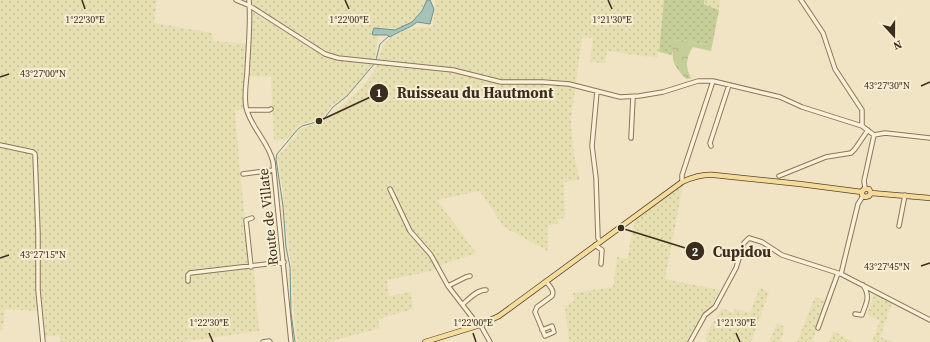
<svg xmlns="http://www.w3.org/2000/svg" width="930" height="342" font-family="'Source Serif 4',serif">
<defs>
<pattern id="farmland-dots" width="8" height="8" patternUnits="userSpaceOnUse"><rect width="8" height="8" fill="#e6dfb1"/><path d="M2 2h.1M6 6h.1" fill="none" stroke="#c6c098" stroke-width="1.8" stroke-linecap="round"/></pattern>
<pattern id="grass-dots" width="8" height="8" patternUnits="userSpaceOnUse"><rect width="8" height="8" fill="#c6ce97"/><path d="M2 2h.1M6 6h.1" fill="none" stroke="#abb182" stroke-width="1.8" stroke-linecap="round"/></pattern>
<pattern id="forest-crowns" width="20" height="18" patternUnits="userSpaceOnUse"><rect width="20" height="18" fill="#c6ce97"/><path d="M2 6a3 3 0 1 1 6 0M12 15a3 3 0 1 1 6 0" fill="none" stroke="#abb182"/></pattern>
</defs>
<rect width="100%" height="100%" fill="#f0e4c4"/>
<!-- farmland -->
<path fill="url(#farmland-dots)" d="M0,0H157L154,23L212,33L213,41L248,44L252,11L251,0H427L422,11L412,22L395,30L378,28L373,35H377L378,38L375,57L371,65L362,80L347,96L331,106L324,117L298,126L294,135L287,139L274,140L271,77L246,76V109L235,110L240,173L250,263H253L259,331L182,342H60L59,335L44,337L39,311L5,309L3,329L0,330Z
M435,0H664L659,52L657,58L607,51L605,63L590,62L593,38L582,37L571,119L574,156L580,180L564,182L565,218L557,219L558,224L548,225V251L504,227L480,191L437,200L476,253L436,267L437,270L387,280L389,296L411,292L413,309L378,319L380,328L328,342H298L295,328L291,263L284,215L283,191L278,159L279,154L287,148L289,142L296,137L298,131L302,128L325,120L363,87L375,69L383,45L390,38L399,33L417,27H433L435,8Z
M704,0H720L719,10L704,3Z
M683,185L665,279L720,290L692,342H568L569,341L565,306L574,301L573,293L613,287L617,257L627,259L635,220Z
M760,288L769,292L751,342H706L707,333L722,308L733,313L735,309L750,313Z
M875,293L892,303L880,337L894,342H872L880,321L867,314Z
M815,297L827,302L812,342H797Z
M777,323L785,327L780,342H769Z
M833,332L837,333L852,342H829Z"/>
<!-- grass -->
<path fill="url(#grass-dots)" d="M664,0H704V4L719,10L712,46L683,40L674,41L672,55L659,52Z"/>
<!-- forest -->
<path fill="url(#forest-crowns)" d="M683,40L712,46L711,51L693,47C686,57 685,67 691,78L686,79C672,63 672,62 673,41Z"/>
<!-- water -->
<path fill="#a6c3bb" stroke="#6c928a" d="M427,0H430L434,9L430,24L417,22C409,29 399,31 390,37L387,35H373L372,34L374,28L395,30L412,22L422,11Z"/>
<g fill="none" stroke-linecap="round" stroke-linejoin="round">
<!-- stream -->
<path stroke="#6c928a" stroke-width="1" d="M376,60L380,44L389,36
M295,342L291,313L290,267L286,247L283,206L276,159L277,154L298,129L302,126L323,120L333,107L347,96L375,63"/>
<!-- minor casing -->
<g stroke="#8b765a" stroke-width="5.5">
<path id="minor" d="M236,0L250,6L325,54L338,58L453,70L501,82H543L569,84L620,97L639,96L663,92L698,81H713L780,97L802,107L862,126
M249,0C251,24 248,49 247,73C246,84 244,96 246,107C250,127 269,142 273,162L291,342
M801,0L823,33L835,69L862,110V126L874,135L864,181L865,188
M597,91L592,146L596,178L598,238L600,241
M247,110H269L271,109
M874,135L885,133L930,138
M631,138L633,97
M0,145L33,152L35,154L38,233V290L43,342
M711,146L710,143L729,85
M243,174L274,170
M779,176L826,157L851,153L855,149L868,130
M682,182V175L713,81
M390,189L410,231L431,255L448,286L478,325L481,326L490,342
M899,226L905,195
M595,245L602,250L601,264
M251,267L246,220L252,218
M841,274L858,204L863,196
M188,281V275L190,273L284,262
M448,286L466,277L470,276
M463,304C469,299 478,289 486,290
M855,314L862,315C866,303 871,297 863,285
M818,328L838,273
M542,330L552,326L554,332L545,336L535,312L537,307L552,296C555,290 549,286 546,281
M263,342L269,341L270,342
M690,342L705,315L715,307L736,268L744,243L749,238L762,242L782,255L841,274L930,320"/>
</g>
<!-- major casing -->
<g stroke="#59442e" stroke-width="6">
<path id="major" d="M862,192V195L865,197L869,196L871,193
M862,192L864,189H869L871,193
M871,193L930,198
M425,342L480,325L499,316L682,182C693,177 702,174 714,175L800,184L862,192"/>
</g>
<!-- minor -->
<use href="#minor" stroke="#faf1d8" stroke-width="3.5"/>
<!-- major -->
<use href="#major" stroke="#f4dc9b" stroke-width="4.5"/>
</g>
<!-- ticks -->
<path fill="none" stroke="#3b2d1e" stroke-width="1.5" d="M82,0L85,9M345,0L349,9M608,0L612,9M0,77L9,74M921,86L930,82M0,258L9,255M921,266L930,263M209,333L213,342M473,333L476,342M736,333L740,342"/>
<g text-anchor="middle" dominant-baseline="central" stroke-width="4" stroke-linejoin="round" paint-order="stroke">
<!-- street labels -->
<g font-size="14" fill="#3b2d1e" stroke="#f7eed4">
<text transform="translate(268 217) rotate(-96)">Route de Villate</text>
</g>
</g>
<g font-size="10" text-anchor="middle" fill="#3b2d1e" stroke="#f7eed4" stroke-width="4" stroke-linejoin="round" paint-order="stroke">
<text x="85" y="23">1°22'30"E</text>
<text x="349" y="23">1°22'00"E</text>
<text x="612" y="23">1°21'30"E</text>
<text x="43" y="77">43°27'00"N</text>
<text x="887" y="89">43°27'30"N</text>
<text x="43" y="258">43°27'15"N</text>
<text x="887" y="270">43°27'45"N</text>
<text x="209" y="326">1°22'30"E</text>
<text x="473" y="326">1°22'00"E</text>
<text x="736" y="326">1°21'30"E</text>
</g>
<!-- callouts -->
<path fill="none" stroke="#3b2d1e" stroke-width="1.5" d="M319 121L379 93M621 228L695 251"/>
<g fill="#3b2d1e" stroke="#f7eed4" stroke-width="1.5">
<circle cx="319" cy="121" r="4"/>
<circle cx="621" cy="228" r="4"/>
<circle cx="379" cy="93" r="10"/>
<circle cx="695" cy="251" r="10"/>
</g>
<g font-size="12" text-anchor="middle" font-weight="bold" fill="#fff">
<text x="379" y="97">1</text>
<text x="695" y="256">2</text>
</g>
<g font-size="15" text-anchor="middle" font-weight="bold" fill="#3b2d1e" stroke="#f7eed4" stroke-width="4" stroke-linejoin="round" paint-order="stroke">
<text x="475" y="98">Ruisseau du Hautmont</text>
<text x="742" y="257">Cupidou</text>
</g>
<!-- north arrow -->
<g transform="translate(894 36) rotate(159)" stroke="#f7eed4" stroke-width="3" paint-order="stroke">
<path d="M0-3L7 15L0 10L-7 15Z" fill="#3b2d1e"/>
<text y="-6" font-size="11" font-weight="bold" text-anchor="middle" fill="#3b2d1e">N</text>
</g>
</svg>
